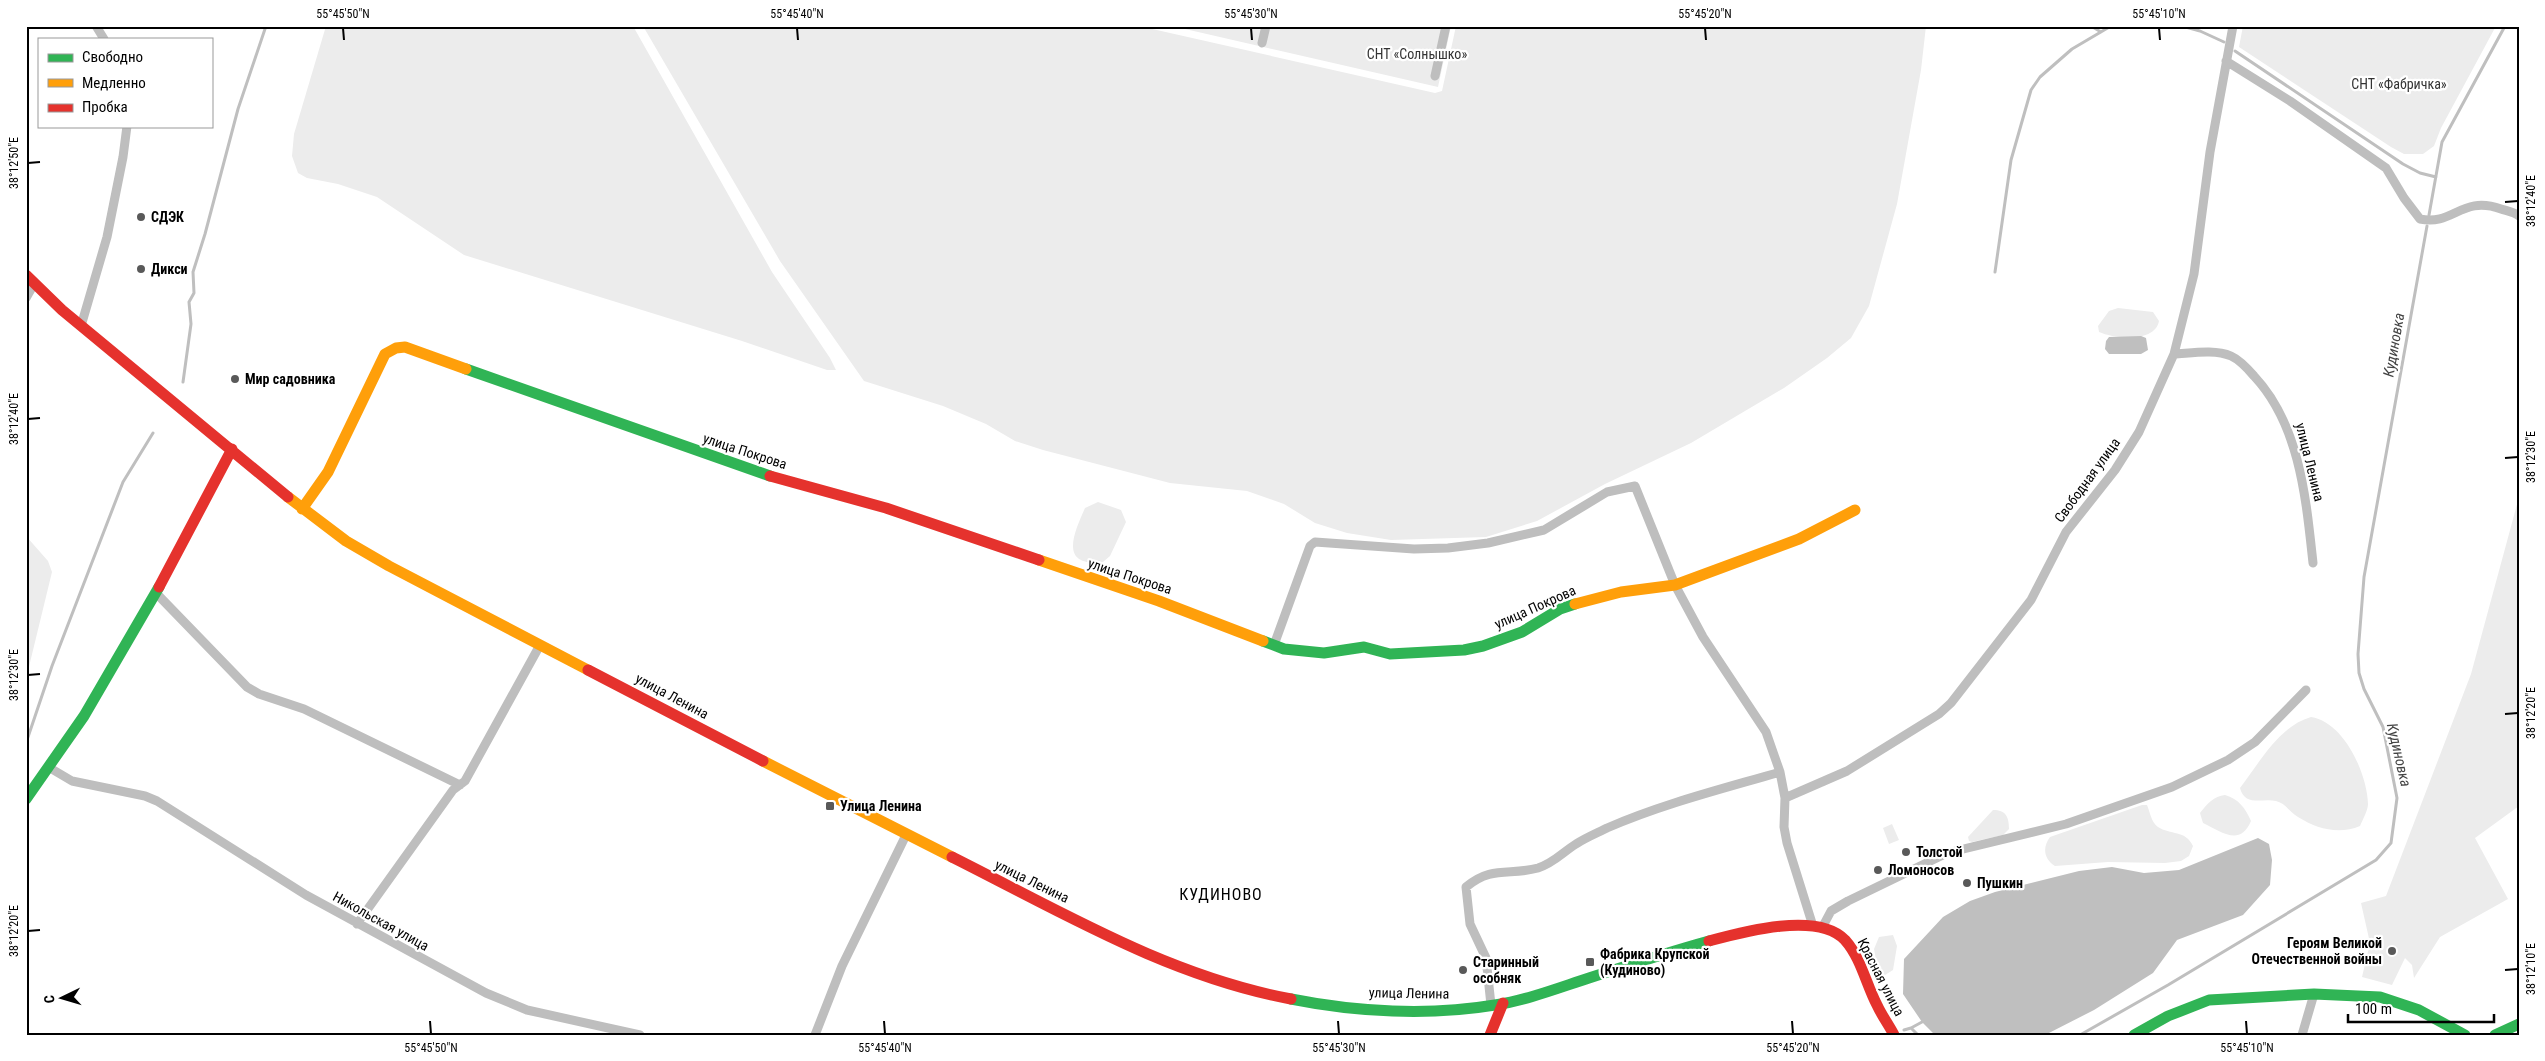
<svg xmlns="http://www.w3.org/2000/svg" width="2545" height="1061" font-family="'Roboto Condensed',sans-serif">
<rect width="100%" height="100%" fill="#fff"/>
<!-- green -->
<path fill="#ececec" d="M326,26H633L772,272L830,358L836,370H827L742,341L464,255L377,197L338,184L307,178L298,173L292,156L294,134Z
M643,26H1139L1435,93L1442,91L1456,26H1926L1921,70L1897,204L1869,306L1851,338L1827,358L1784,388L1691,443L1605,484L1537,521L1486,537L1391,540L1347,533L1315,523L1284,504L1247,491L1170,483L1043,450L1015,441L986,424L943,406L864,381L780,261Z
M1172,26H1451L1438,87Z
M2243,26H2496L2441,128L2434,146L2423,154H2404L2391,147L2239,47Z
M2118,308L2153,312L2159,321C2155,343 2115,339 2099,332L2098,326L2109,311Z
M2519,497V806L2475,838L2508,899L2440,937L2414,978L2412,965L2405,958L2392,985L2362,977L2370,943L2361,903L2386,896L2471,674Z
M1098,502L1121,510L1126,522L1110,556L1103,562C1058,567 1074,533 1085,508Z
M26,536L48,561L52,572L26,679Z
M2311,717C2344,722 2367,773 2368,804C2368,810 2363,819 2360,826C2339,835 2317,829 2298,817C2290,812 2285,803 2276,801C2262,798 2245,807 2240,788C2260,762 2279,726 2311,717Z
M2225,795C2239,799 2245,808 2251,821C2240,847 2222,832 2203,823L2200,813C2207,804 2214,796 2225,795Z
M2142,805H2147C2150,812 2151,822 2158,827C2170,835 2186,830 2193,846L2189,856L2181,861L2165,863L2108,862L2055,866C2044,859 2042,848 2050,837Z
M1993,810C2006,810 2009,817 2009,829L2003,835L1972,842L1969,841L1968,837Z
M1892,824L1899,840L1889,844L1883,828Z
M1893,935L1897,946L1893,970L1885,975L1878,971L1874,949L1879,937Z"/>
<!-- water -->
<path fill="#bfbfbf" d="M2141,336L2146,338L2148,350L2141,354H2109L2105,349L2106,341L2109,337Z
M2258,838L2269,844L2272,860L2270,885L2243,915L2177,940L2153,973L2094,1010L2045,1035H1935L1922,1022L1903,994L1904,959L1943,917L1970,901L1995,892L2079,871L2112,867L2144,873L2179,870Z"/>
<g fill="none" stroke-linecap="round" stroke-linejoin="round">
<!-- stream -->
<path stroke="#bfbfbf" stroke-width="3" d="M2091,26L2101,32
M2182,26L2200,31L2224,42
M2235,51L2403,164L2420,173L2436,177
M2429,215L2442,142L2505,26
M1995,272L2011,160L2031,90L2040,77L2072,49L2111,26
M183,382L191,324L189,302L194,293L193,272L205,234L238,109L266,26
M26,743L52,666L123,482L153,433
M1911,1028L1922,1022
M1904,1030L1911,1028L1918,1035
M2080,1035L2168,985L2376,860L2391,843L2397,798L2383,727L2364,689L2359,673L2358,654L2364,577L2427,226"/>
<!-- street -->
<path stroke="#bebebe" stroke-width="9" d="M96,26L104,39
M1262,43L1266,26
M2226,61L2290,101L2386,168L2404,198L2420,219C2454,226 2461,195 2501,209C2507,211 2514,212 2519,216
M1435,76L1446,26
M26,298L34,284
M81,326L107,237L123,157L127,126
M2174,354C2192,353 2215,349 2231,356C2240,360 2248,369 2254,376C2300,425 2306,499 2313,563
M156,593L247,687L259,694L304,709L460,785
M1274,645L1310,546L1315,542L1414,549L1448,548L1488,543L1544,530L1607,492L1635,486L1675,585L1703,637L1766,732L1780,772L1785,798L1784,827L1787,843L1812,923
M50,768L72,781L145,796L157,801L306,895L486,993L527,1010L640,1035
M1785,798L1847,771L1939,714L1951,703L2031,600L2066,532L2115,470L2139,432L2174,354L2194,274L2210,152L2233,26
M357,924L453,790L465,781L540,645
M1823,926L1831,911L1848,901L1947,853L2066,824L2172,787L2228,760L2255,742L2306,690
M1491,1005L1486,958L1470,924L1466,887C1492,865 1510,876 1538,868C1554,863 1563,852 1576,844C1585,838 1597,833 1607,828C1662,804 1722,789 1780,772
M815,1035L842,966L906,835
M2302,1035L2314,994"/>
<!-- fast -->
<path stroke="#30b455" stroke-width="11" d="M466,369L770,476
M1263,641L1284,649L1324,653L1364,647L1390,654L1464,650L1483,646L1522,632L1560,609L1575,604
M26,799L84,716L159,587
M1291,999C1356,1012 1429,1016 1495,1005C1527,1000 1558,988 1589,978C1629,965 1669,952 1709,941
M2134,1035L2168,1016L2209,1000L2314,994L2380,997L2419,1010L2465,1035
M2495,1035L2519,1024"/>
<!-- slow -->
<path stroke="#ff9f0a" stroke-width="11" d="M288,497L346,541L389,566L588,670
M302,509L328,472L385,354L396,348L405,347L466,369
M1039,560L1159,601L1263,641
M1575,604L1621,592L1675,585L1799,539L1855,510
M763,761L952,857"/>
<!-- jam -->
<path stroke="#e5322d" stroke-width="11" d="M26,275L62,310L288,497
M770,476L886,508L1039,560
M159,587L232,449
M588,670L763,761
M952,857C1062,912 1168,976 1291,999
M1709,941C1742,932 1818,911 1845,940C1861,958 1866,984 1877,1005C1882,1016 1889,1025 1894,1035
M1490,1035L1503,1003"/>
</g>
<!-- ticks -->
<path fill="none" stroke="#000" stroke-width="2" d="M343,28L344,40M797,28L798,40M1251,28L1252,40M1705,28L1706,40M2159,28L2160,40M28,163L40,162M2505,202L2518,201M28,419L40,418M2505,458L2518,457M28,675L40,674M2505,714L2518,713M28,931L40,930M2505,970L2518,969M430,1021L431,1034M884,1021L885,1034M1338,1021L1339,1034M1792,1021L1793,1034M2246,1021L2247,1034"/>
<!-- markers -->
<g fill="#595959" stroke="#fff" stroke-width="2">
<circle cx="141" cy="217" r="5"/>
<circle cx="141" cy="269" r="5"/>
<circle cx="235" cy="379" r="5"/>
<rect x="825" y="801" width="10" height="10" rx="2.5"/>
<circle cx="1906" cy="852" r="5"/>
<circle cx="1878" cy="870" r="5"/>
<circle cx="1967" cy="883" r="5"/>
<circle cx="2392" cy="951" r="5"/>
<rect x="1585" y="957" width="10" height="10" rx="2.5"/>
<circle cx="1463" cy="970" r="5"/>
</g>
<g text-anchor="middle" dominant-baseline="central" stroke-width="4.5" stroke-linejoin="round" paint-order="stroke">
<!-- park labels -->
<g font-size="14" fill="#333" stroke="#fff">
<text x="1417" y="54">СНТ «Солнышко»</text>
<text x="2399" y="84">СНТ «Фабричка»</text>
</g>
<!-- poi labels -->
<g font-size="14" font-weight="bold" fill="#000" stroke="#fff" text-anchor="start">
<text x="151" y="217">СДЭК</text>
<text x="151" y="269">Дикси</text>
<text x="245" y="379">Мир садовника</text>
<text x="840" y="806">Улица Ленина</text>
<text x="1916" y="852">Толстой</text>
<text x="1888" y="870">Ломоносов</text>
<text x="1977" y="883">Пушкин</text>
<text x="2382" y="943" text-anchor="end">Героям Великой<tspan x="2382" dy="16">Отечественной войны</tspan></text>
<text x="1600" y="954">Фабрика Крупской<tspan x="1600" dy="16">(Кудиново)</tspan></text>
<text x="1473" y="962">Старинный<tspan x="1473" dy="16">особняк</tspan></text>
</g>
<!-- street labels -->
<g font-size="14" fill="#000" stroke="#fff">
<text transform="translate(745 451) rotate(18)">улица Покрова</text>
<text transform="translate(2310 462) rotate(76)">улица Ленина</text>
<text transform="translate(2087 480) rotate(-54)">Свободная улица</text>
<text transform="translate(1130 576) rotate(18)">улица Покрова</text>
<text transform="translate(1535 607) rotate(-24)">улица Покрова</text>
<text transform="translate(672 696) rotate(28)">улица Ленина</text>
<text transform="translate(1032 881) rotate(26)">улица Ленина</text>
<text transform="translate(381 921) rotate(29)">Никольская улица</text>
<text transform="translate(1881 977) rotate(63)">Красная улица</text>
<text transform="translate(1409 993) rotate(1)">улица Ленина</text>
</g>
<!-- water labels -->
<g font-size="15" font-style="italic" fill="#444" stroke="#fff">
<text transform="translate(2394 345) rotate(-80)">Кудиновка</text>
<text transform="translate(2399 755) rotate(77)">Кудиновка</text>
</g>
<!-- quarter labels -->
<g font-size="16" letter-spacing="1" fill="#000" stroke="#fff">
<text x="1221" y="894">КУДИНОВО</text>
</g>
</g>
<!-- border -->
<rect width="2545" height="1061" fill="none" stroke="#ffffff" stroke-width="55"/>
<!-- legend -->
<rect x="38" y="38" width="175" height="90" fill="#ffffff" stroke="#999999"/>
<rect x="48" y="54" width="25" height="8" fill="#30b455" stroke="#999999"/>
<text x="82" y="62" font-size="15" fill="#000000">Свободно</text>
<rect x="48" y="79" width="25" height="8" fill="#ff9f0a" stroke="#999999"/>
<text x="82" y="88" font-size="15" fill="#000000">Медленно</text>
<rect x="48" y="104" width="25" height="8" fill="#e5322d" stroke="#999999"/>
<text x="82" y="112" font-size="15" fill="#000000">Пробка</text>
<!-- north arrow -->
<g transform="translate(62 998) rotate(265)" stroke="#ffffff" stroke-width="4" paint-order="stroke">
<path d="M0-4L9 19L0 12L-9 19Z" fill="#000000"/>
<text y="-8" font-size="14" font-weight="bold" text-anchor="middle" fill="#000000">С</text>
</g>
<!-- scale -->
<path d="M2348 1014v8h146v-8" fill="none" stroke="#000000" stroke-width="2.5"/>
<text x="2355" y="1014" font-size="15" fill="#000000" stroke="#ffffff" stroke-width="4" paint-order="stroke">100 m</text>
<rect x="28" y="28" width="2490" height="1006" fill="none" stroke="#000" stroke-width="2"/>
<g font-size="12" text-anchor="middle" fill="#000">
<text x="343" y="18">55°45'50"N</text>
<text x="797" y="18">55°45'40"N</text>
<text x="1251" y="18">55°45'30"N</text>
<text x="1705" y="18">55°45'20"N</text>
<text x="2159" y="18">55°45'10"N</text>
<text transform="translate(14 163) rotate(-90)" y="4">38°12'50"E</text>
<text transform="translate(2531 201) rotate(-90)" y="4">38°12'40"E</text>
<text transform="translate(14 419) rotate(-90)" y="4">38°12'40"E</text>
<text transform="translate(2531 457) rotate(-90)" y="4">38°12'30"E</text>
<text transform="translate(14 675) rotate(-90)" y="4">38°12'30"E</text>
<text transform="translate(2531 713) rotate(-90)" y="4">38°12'20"E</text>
<text transform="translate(14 931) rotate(-90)" y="4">38°12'20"E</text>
<text transform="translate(2531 969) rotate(-90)" y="4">38°12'10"E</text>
<text x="431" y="1052">55°45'50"N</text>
<text x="885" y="1052">55°45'40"N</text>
<text x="1339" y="1052">55°45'30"N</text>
<text x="1793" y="1052">55°45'20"N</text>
<text x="2247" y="1052">55°45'10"N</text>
</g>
</svg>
